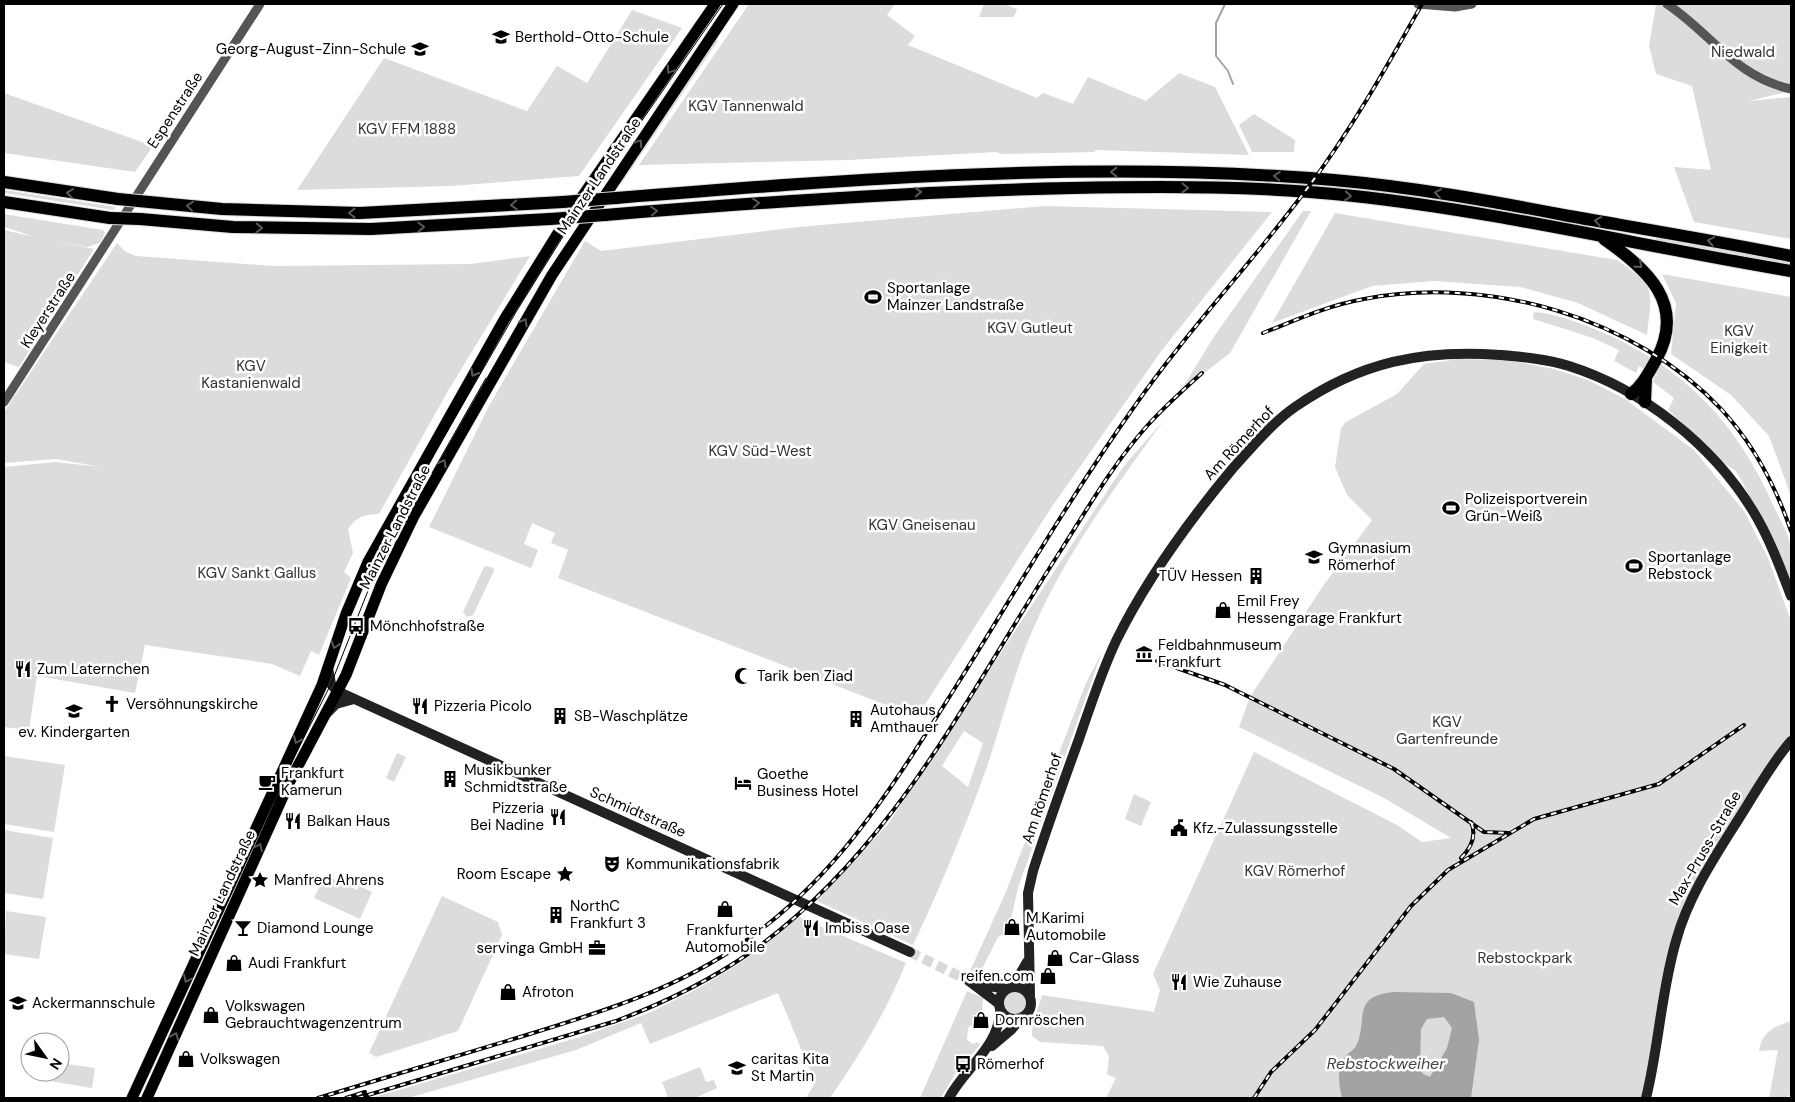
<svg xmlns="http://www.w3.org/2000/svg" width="1795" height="1102" font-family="'DM Sans',sans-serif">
<rect width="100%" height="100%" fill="#fff"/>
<!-- green -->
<path fill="#dcdcdc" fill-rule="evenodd" d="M749,4H895L887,15L915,36L908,45L1037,98L1043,93L1073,104L1088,77L1146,101L1179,73L1215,87L1249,155L1096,150L1094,152L1002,154L996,152L849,160L639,165Z
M984,4H1004L1017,9L1014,17H979Z
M1656,4H1791V91L1749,101L1791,97V239L1694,222L1674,167L1711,170L1692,86L1656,74L1649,46Z
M632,10L682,28L579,176L451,186L297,190L384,58L527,111L557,66L587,83Z
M715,40L718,41L623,181L621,184H615Z
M4,93L153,146L135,172L4,153Z
M1254,114L1295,140L1294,152H1252L1239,125Z
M4,190L116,207L114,210L4,193Z
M1045,206L1272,212L1162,350L1051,508L917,717L558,578L568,550L551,543L555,533L532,523L524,544L538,550L531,568L429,527L490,404L585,241L601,251L798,227Z
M1303,211H1311L1230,353L1180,392L1215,335Z
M1335,213L1617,260C1657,288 1652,288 1647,335L1578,303L1520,287L1434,281L1372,286L1272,323Z
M4,214L103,230L105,233L100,243L87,247L46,239L94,249L19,367L4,362V230L35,237L4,227Z
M1656,238L1791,262V266L1688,247L1689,245L1685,244L1684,247L1655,242Z
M117,243L126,252L136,256L275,266L471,264L530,256L448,391L379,514C365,514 356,517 348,529L353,553L344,572L351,578L319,655L311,651L300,676L272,664L145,645L135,693L37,676L29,730L4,727V467L55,462L101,467L56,459L4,463V412Z
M1662,274L1791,297V496L1769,436L1731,395L1671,354L1676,303Z
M1534,312C1553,313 1574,321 1592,328C1680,363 1737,421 1774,507C1780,520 1788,533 1791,546C1794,557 1791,572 1791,584L1741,479L1735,470L1725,464L1704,442L1668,410L1674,398L1653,382L1655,376H1658L1639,366L1636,373L1614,361L1619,350L1593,338L1533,319Z
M1459,359L1508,360L1554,369L1588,380L1625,399L1694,450L1744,511L1768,558L1791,621V737L1680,915L1650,1074L1641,1098H1106L1116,1078L1107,1074L1109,1057L1103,1046L1040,1042L1032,1036C1031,1023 1039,1008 1042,995L1154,1012L1160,990L1153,974L1254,752L1397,825L1422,842L1451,838L1384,798L1239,727L1250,697L1323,586L1372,520L1347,495L1335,467L1341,428L1346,422L1397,394L1424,364Z
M1164,420C1117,485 1066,553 1034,627C1012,676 1001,728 983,778C962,834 939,891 913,945L817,901L888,824L1123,467ZM964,731L983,743L968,787L942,766Z
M487,566L493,568L494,571L473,615L467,617L463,612L484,567Z
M1102,652L1018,888L1008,932L998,937L979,975L970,971L1005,894L1086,683Z
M397,753L406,757L394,782L386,778Z
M4,756L65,765L54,832L4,824Z
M1134,794L1151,802L1141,826L1125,819Z
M4,830L53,838L43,899L4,893Z
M325,875L357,890L359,886L372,892L360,919L314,898Z
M442,896L498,922L502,935L458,1031L376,1057L369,1053Z
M6,911L46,917L39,959L4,954Z
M799,917L906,963C886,1012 860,1055 830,1098H806L815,1083L778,993L650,1044L641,1023L576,1050L408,1098H371L580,1037L649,1013L701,987L749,957Z
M1002 1003a13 13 0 1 1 26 0a13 13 0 1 1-26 0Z
M967,991L983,998L982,1010L974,1027L971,1025L968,1028L967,1040L973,1044L978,1042L980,1045L955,1074L941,1098H920Z
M1791,1021V1093L1787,1098H1769L1778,1050L1759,1051C1762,1031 1774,1027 1791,1021Z
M60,1063L95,1068L92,1088L50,1081L51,1072H60Z
M700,1067L706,1082L714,1080L717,1088L695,1098H668L662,1082Z"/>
<!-- water -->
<path fill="#a3a3a3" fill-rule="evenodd" d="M1394,992L1451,993L1474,1002L1479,1040L1471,1098H1342C1339,1085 1336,1069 1345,1057C1348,1053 1354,1050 1356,1046C1369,1020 1350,996 1394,992ZM1444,1017L1452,1028L1447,1048L1430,1077L1423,1074L1420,1067L1421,1029L1427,1019Z"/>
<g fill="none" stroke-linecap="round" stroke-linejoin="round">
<!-- stream -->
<path stroke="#a3a3a3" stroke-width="2" d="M1225,4L1216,23V56L1228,71L1233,84"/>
<!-- secondary-tunnel -->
<path stroke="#d9d9d9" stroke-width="10" stroke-dasharray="10 5" stroke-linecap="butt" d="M910,952L969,981"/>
<!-- primary casing -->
<g stroke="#dbdbdb" stroke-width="12">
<path id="primary" d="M132,1098L322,685L346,614L368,562L504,320L568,217L715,4
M147,1098L289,783L346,675L381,585L414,516L552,275L733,4"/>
</g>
<!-- motorway casing -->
<g stroke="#dbdbdb" stroke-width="14">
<path id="motorway" d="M4,182L118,199
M616,198C855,179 1095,160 1334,180C1413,187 1491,201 1569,216C1643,229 1717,241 1791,256
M4,202L110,218
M149,202L222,209L360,213L563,202
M605,215C761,202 916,191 1072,188C1166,186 1261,186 1354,196C1501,212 1646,247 1791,271
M140,219L233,227L371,229L550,219
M1604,239C1647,269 1687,304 1656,360C1649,372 1643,385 1631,394
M1645,402L1646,378"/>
</g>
<!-- tertiary -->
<path stroke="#555" stroke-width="9" d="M1418,4L1455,7L1472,4
M1667,4C1712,34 1735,77 1791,89
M4,402L260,4"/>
<!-- secondary -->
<path stroke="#222" stroke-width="10" d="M328,668L331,684L337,691L910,952
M327,713L336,704L354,699
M969,981L998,1003
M978,984L1006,989
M1013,986L1027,962
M999 1003a16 16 0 1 1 32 0a16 16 0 1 1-32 0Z
M1030,996L1028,893L1033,871C1047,827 1063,783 1079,739C1090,707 1101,673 1116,641C1147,578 1188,522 1233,468C1252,447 1272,423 1295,407C1360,362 1423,349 1500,355C1523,357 1547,359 1569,366C1642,389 1713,445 1753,511C1769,537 1780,567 1791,596
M992,1046L1011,1030L1020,1019
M949,1098C964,1069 999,1047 1000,1011
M1646,1098C1659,1046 1661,992 1676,941C1688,897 1714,858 1738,820C1756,792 1770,765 1791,741"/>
<!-- primary -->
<use href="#primary" stroke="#000" stroke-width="11"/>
<!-- motorway -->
<use href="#motorway" stroke="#000" stroke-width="12"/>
<!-- tram -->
<path stroke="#000" stroke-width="1" d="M432,473L486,378
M136,1098L286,773L331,684L379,563L433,456L516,312L577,214L723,4"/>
<!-- rail casing -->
<g stroke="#000" stroke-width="4">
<path id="rail" d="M1263,333C1296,320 1329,305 1364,299C1488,275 1635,317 1722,410C1754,445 1776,487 1791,531
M1157,661L1225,685L1394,769L1484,832L1508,833
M1461,858C1471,848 1477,836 1471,822
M318,1098C385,1078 453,1057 520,1037C598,1013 676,990 744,942C839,876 894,784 955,688C1014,594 1070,497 1134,407C1187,331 1251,264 1306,190C1350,132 1386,68 1422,4
M346,1098L365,1092
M358,1098L616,1021C664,1003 709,981 751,952C894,851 970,690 1063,547C1089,506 1114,463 1147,426C1164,407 1183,390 1202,373
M1254,1098L1271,1072L1315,1030L1411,906L1448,870L1534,819L1659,784L1744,725"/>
</g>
<!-- rail -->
<use href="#rail" stroke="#fff" stroke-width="2" stroke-dasharray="5.5" stroke-linecap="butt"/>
<!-- motorway-bridge casing -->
<g stroke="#dbdbdb" stroke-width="14" stroke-linecap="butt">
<path id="motorway-bridge" d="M118,199L149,202
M563,202L616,198
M110,218L140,219
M550,219L605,215"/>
</g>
<!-- motorway-bridge -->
<use href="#motorway-bridge" stroke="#000" stroke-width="12"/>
</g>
<!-- one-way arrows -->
<defs><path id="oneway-chevron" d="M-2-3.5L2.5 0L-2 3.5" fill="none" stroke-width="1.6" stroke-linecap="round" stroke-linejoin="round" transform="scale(1.25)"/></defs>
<g stroke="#595959">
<use href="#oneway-chevron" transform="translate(670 70) rotate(124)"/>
<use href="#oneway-chevron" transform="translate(639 143) rotate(-56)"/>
<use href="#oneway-chevron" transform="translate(1114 172) rotate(180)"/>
<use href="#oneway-chevron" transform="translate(1277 176) rotate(-176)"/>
<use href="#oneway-chevron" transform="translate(1185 188) rotate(1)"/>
<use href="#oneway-chevron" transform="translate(918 192) rotate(-2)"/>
<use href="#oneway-chevron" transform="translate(70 193) rotate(-172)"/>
<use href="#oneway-chevron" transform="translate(1438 193) rotate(-172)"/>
<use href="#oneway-chevron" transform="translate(1348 196) rotate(5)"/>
<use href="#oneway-chevron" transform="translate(756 203) rotate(-4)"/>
<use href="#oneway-chevron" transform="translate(514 205) rotate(176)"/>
<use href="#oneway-chevron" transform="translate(190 206) rotate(-174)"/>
<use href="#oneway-chevron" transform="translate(654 211) rotate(-5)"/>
<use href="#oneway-chevron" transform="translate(352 213) rotate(-180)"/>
<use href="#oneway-chevron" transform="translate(1598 221) rotate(-170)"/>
<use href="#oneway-chevron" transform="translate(421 227) rotate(-2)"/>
<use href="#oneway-chevron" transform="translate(259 228) rotate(2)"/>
<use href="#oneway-chevron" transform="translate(1711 241) rotate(-170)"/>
<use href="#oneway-chevron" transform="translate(1639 265) rotate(42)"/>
<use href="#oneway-chevron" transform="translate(524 322) rotate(-60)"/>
<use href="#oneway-chevron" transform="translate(474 373) rotate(120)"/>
<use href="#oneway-chevron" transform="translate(443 463) rotate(-60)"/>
<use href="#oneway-chevron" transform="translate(335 645) rotate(108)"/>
<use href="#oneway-chevron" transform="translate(297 740) rotate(115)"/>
<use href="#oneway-chevron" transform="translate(259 847) rotate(-65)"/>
<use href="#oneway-chevron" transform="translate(187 979) rotate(115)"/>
<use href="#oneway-chevron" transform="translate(175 1036) rotate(-67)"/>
</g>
<!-- icons -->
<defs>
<g id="school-bare" transform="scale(1.35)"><path d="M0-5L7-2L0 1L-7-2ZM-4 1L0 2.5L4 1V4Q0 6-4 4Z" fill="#000" stroke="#fff" stroke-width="2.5" paint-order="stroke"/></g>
<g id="stadium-bare" transform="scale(1.35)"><path d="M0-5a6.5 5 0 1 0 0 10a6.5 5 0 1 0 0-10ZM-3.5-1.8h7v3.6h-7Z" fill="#000" stroke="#fff" stroke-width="2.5" paint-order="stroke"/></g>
<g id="building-bare" transform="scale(1.35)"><path d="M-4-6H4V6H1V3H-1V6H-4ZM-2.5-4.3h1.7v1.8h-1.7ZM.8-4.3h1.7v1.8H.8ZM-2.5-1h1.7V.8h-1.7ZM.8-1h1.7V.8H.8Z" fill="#000" stroke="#fff" stroke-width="2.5" paint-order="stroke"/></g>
<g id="shop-bare" transform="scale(1.35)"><path d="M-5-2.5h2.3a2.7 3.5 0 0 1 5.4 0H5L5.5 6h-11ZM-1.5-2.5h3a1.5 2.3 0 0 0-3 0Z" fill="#000" stroke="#fff" stroke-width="2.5" paint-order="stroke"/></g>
<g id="bus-bare" transform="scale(1.35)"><path d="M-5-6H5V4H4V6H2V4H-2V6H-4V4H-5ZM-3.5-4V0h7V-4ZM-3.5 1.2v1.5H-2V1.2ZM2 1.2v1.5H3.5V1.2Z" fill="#000" stroke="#fff" stroke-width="2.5" paint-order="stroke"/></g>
<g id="museum-bare" transform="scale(1.35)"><path d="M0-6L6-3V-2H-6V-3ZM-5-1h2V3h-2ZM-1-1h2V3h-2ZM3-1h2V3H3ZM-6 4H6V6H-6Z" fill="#000" stroke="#fff" stroke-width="2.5" paint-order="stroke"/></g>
<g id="restaurant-bare" transform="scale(1.35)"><path d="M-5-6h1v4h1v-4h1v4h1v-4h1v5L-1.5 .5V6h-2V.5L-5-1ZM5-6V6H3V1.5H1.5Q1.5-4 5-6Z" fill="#000" stroke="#fff" stroke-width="2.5" paint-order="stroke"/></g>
<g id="mosque-bare" transform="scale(1.35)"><path d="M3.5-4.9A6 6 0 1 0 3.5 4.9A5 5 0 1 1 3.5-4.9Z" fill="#000" stroke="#fff" stroke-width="2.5" paint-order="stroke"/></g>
<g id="church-bare" transform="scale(1.35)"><path d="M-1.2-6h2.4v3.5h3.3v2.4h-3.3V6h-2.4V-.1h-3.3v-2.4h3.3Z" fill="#000" stroke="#fff" stroke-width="2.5" paint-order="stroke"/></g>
<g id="cafe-bare" transform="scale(1.35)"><path d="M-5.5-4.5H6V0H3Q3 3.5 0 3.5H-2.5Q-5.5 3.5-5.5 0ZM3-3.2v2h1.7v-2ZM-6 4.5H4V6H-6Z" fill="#000" stroke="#fff" stroke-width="2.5" paint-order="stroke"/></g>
<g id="hotel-bare" transform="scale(1.35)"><path d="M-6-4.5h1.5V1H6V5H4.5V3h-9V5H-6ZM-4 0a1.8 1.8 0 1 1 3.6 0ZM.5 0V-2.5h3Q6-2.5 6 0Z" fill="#000" stroke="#fff" stroke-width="2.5" paint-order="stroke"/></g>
<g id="civic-bare" transform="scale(1.35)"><path d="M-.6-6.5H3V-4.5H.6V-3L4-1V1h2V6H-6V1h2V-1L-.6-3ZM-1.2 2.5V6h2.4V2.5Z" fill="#000" stroke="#fff" stroke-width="2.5" paint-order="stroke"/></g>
<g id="theatre-bare" transform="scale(1.35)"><path d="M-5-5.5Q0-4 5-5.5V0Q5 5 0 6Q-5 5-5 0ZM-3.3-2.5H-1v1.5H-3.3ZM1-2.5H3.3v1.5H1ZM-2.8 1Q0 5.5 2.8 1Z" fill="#000" stroke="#fff" stroke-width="2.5" paint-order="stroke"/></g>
<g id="sight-bare" transform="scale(1.35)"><path d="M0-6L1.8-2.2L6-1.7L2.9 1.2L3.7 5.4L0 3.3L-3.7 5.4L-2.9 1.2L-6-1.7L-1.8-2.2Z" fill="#000" stroke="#fff" stroke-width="2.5" paint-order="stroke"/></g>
<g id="bar-bare" transform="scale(1.35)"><path d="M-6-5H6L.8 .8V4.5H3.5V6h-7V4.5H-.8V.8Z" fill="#000" stroke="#fff" stroke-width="2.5" paint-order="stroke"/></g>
<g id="office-bare" transform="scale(1.35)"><path d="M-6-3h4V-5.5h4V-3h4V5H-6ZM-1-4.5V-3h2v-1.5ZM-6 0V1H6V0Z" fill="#000" stroke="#fff" stroke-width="2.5" paint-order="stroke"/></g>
</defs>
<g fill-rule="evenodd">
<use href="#school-bare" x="501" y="37"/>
<use href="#school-bare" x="420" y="49"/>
<use href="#stadium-bare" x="873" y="297"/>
<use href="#stadium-bare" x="1451" y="508"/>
<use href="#school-bare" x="1314" y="557"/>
<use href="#stadium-bare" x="1634" y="566"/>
<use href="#building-bare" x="1256" y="576"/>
<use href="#shop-bare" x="1223" y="610"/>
<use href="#bus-bare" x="356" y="626"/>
<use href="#museum-bare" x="1144" y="654"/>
<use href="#restaurant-bare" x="23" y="669"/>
<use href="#mosque-bare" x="743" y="676"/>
<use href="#church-bare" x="112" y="704"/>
<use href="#restaurant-bare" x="420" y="706"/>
<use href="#school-bare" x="74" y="711"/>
<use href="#building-bare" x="560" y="716"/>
<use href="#building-bare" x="856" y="719"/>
<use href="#building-bare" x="450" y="779"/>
<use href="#cafe-bare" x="267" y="782"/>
<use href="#hotel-bare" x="743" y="783"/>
<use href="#restaurant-bare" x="558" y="817"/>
<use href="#restaurant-bare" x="293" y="821"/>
<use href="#civic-bare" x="1179" y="828"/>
<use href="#theatre-bare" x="612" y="864"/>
<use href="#sight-bare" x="565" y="874"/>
<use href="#sight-bare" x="260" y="880"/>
<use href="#shop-bare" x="725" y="909"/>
<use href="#building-bare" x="556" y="915"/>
<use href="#shop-bare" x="1012" y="927"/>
<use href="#bar-bare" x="243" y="928"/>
<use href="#restaurant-bare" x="811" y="928"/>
<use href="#office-bare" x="597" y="948"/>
<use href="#shop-bare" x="1055" y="958"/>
<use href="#shop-bare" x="234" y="963"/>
<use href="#shop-bare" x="1048" y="976"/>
<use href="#restaurant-bare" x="1179" y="982"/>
<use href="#shop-bare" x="508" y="992"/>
<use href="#school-bare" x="18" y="1003"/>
<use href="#shop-bare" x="211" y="1015"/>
<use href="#shop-bare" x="981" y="1020"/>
<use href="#shop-bare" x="186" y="1059"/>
<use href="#bus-bare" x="963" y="1064"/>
<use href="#school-bare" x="737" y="1068"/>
</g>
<g text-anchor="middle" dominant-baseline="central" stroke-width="5" stroke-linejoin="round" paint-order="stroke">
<!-- poi labels -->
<g font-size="15" fill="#000" stroke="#fff" text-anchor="start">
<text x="515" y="37">Berthold-Otto-Schule</text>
<text x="406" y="49" text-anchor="end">Georg-August-Zinn-Schule</text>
<text x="887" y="288">Sportanlage<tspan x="887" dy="17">Mainzer Landstraße</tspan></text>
<text x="1465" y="499">Polizeisportverein<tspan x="1465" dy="17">Grün-Weiß</tspan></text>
<text x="1328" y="548">Gymnasium<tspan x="1328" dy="17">Römerhof</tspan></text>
<text x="1648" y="557">Sportanlage<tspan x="1648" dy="17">Rebstock</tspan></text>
<text x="1242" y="576" text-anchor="end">TÜV Hessen</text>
<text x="1237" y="601">Emil Frey<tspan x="1237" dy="17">Hessengarage Frankfurt</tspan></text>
<text x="370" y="626">Mönchhofstraße</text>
<text x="1158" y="645">Feldbahnmuseum<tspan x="1158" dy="17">Frankfurt</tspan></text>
<text x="37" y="669">Zum Laternchen</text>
<text x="757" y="676">Tarik ben Ziad</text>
<text x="126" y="704">Versöhnungskirche</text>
<text x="434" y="706">Pizzeria Picolo</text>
<text x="870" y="710">Autohaus<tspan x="870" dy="17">Amthauer</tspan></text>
<text x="574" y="716">SB-Waschplätze</text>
<text x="74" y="732" text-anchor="middle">ev. Kindergarten</text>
<text x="464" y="770">Musikbunker<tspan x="464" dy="17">Schmidtstraße</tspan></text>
<text x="281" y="773">Frankfurt<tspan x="281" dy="17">Kamerun</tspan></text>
<text x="757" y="774">Goethe<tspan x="757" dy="17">Business Hotel</tspan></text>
<text x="544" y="808" text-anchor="end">Pizzeria<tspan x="544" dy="17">Bei Nadine</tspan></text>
<text x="307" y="821">Balkan Haus</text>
<text x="1193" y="828">Kfz.-Zulassungsstelle</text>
<text x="626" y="864">Kommunikationsfabrik</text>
<text x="551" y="874" text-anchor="end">Room Escape</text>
<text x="274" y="880">Manfred Ahrens</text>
<text x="570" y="906">NorthC<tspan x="570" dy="17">Frankfurt 3</tspan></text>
<text x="1026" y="918">M.Karimi<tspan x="1026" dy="17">Automobile</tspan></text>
<text x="257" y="928">Diamond Lounge</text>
<text x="825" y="928">Imbiss Oase</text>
<text x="725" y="930" text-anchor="middle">Frankfurter<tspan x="725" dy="17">Automobile</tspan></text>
<text x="583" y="948" text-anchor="end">servinga GmbH</text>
<text x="1069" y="958">Car-Glass</text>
<text x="248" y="963">Audi Frankfurt</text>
<text x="1034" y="976" text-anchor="end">reifen.com</text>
<text x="1193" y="982">Wie Zuhause</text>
<text x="522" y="992">Afroton</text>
<text x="32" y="1003">Ackermannschule</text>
<text x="225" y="1006">Volkswagen<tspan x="225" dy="17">Gebrauchtwagenzentrum</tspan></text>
<text x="995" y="1020">Dornröschen</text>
<text x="200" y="1059">Volkswagen</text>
<text x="751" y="1059">caritas Kita<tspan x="751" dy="17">St Martin</tspan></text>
<text x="977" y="1064">Römerhof</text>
</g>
<!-- park labels -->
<g font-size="15" fill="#333" stroke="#fff">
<text x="1743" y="52">Niedwald</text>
<text x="746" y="106">KGV Tannenwald</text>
<text x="407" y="129">KGV FFM 1888</text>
<text x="1030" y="328">KGV Gutleut</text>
<text x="1739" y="331">KGV<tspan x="1739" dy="17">Einigkeit</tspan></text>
<text x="251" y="366">KGV<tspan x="251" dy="17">Kastanienwald</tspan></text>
<text x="760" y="451">KGV Süd-West</text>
<text x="922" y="525">KGV Gneisenau</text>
<text x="257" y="573">KGV Sankt Gallus</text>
<text x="1447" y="722">KGV<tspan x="1447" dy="17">Gartenfreunde</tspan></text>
<text x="1295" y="871">KGV Römerhof</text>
<text x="1525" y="958">Rebstockpark</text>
</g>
<!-- street labels -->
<g font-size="15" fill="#000" stroke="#fff">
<text transform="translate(175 110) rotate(-57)">Espenstraße</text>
<text transform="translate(599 176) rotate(-56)">Mainzer Landstraße</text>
<text transform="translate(48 310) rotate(-57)">Kleyerstraße</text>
<text transform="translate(1239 443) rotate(-47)">Am Römerhof</text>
<text transform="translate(395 527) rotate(-63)">Mainzer Landstraße</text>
<text transform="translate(1042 798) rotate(-71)">Am Römerhof</text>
<text transform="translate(638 812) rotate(24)">Schmidtstraße</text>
<text transform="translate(1705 848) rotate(-60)">Max-Pruss-Straße</text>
<text transform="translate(222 893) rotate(-65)">Mainzer Landstraße</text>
</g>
<!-- water labels -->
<g font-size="16" font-style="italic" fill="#444" stroke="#fff">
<text x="1386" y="1063">Rebstockweiher</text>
</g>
</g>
<!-- border -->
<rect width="1795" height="1102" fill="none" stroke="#000000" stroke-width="10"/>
<!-- north arrow -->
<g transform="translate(45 1057) rotate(123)"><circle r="24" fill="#ffffff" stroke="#999999"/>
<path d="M0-4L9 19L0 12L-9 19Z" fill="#000000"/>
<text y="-8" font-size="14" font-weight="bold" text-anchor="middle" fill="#000000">N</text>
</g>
</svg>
